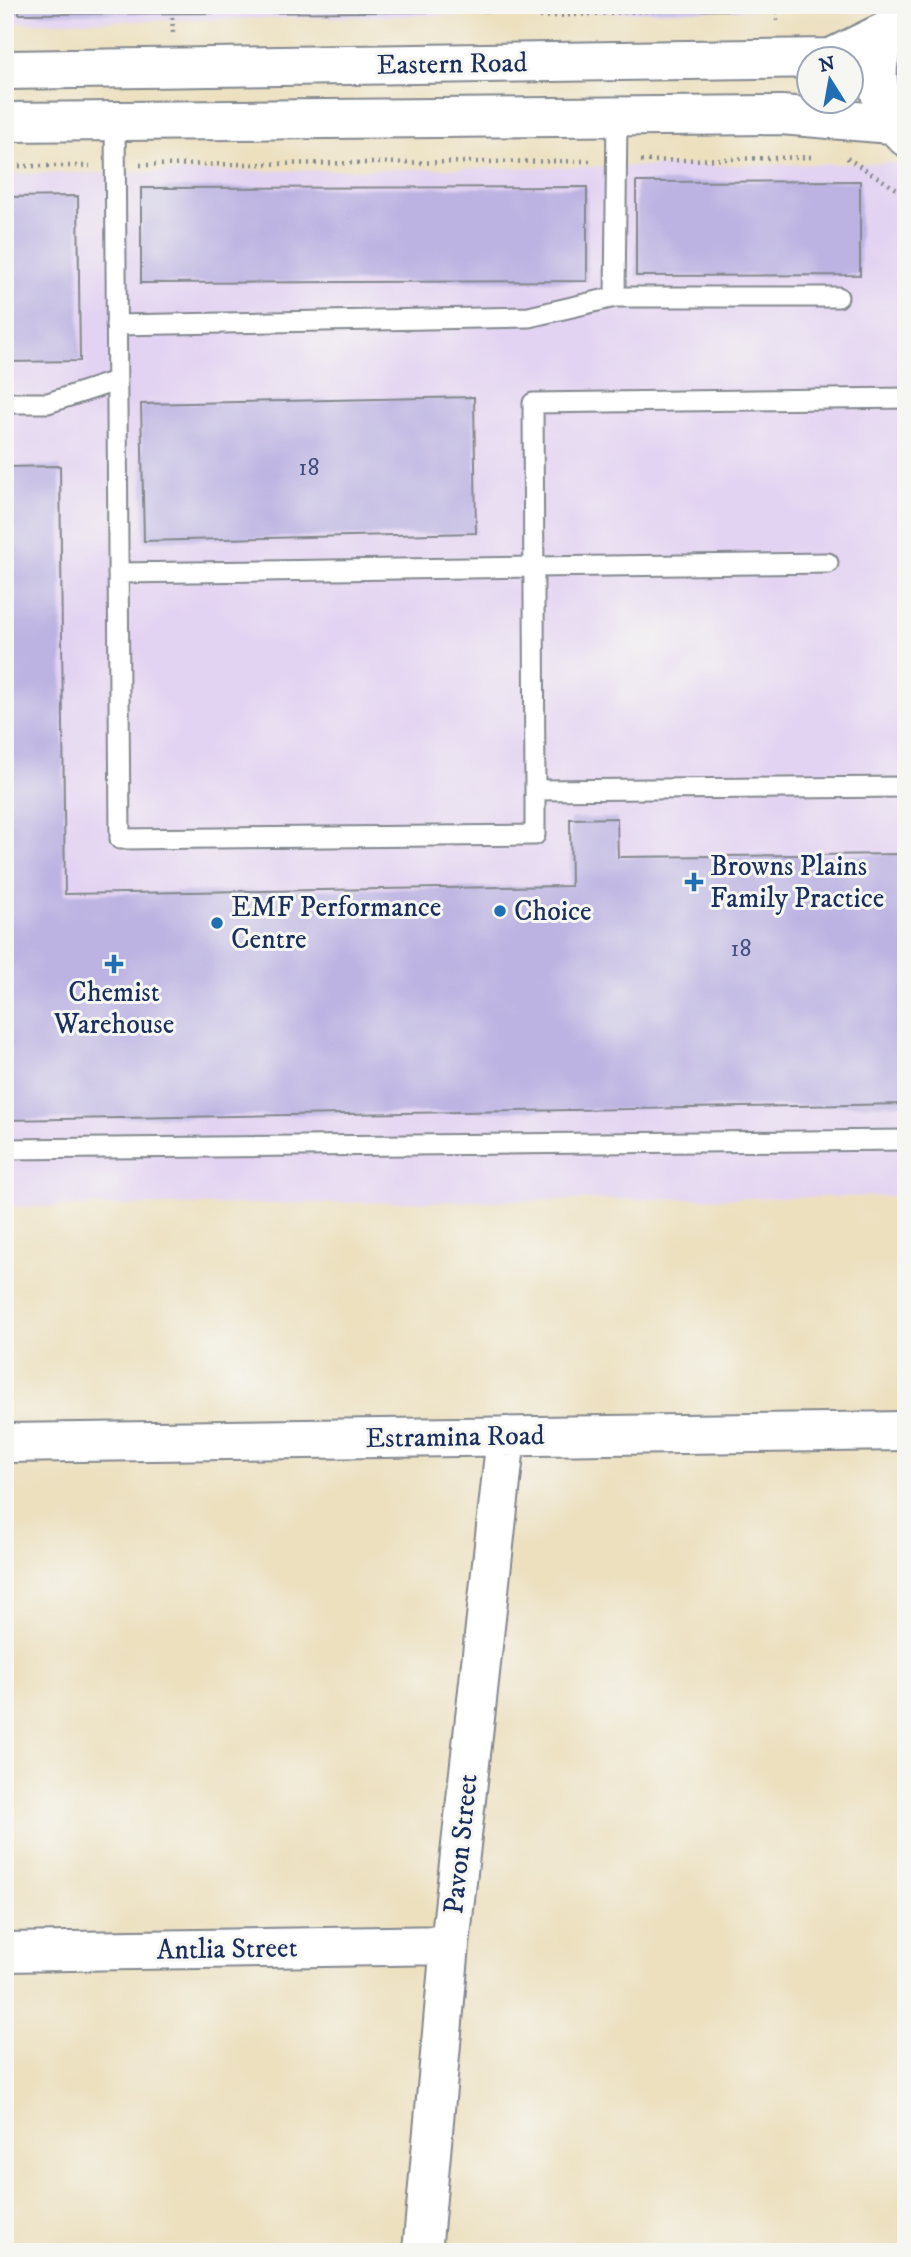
<svg xmlns="http://www.w3.org/2000/svg" width="911" height="2257" font-family="'IM FELL DW Pica',serif">
<rect width="100%" height="100%" fill="#f6f6f2"/>
<filter id="ink" filterUnits="userSpaceOnUse"><feTurbulence type="fractalNoise" baseFrequency=".0143" numOctaves="2"/><feDisplacementMap in="SourceGraphic" scale="14" xChannelSelector="R" yChannelSelector="G"/><feConvolveMatrix kernelMatrix="1 2 1 2 8 2 1 2 1" color-interpolation-filters="sRGB"/></filter>
<filter id="wash" filterUnits="userSpaceOnUse"><feTurbulence type="fractalNoise" baseFrequency=".00686" numOctaves="4" result="noise"/><feDisplacementMap in="SourceGraphic" scale="28" xChannelSelector="R" yChannelSelector="G"/><feGaussianBlur stdDeviation="1.57" result="paint"/><feColorMatrix in="noise" values="0 0 0 0 0 0 0 0 0 0 0 0 0 0 0 0 0 1.4 0 .05"/><feComposite in="paint" operator="in"/></filter>
<g filter="url(#wash)">
<rect width="100%" height="100%" fill="#ece0bf"/>
<!-- built -->
<path fill="#e3d3f2" d="M5,5H906V7L5,23Z
M906,163V1196L5,1207V174Z"/>
<g id="blocks">
<!-- building -->
<path fill="#bcb3e2" d="M19,5H750V6L735,10L19,14Z
M860,181V275L636,276V182Z
M587,187V281L141,283V188Z
M78,196L80,361L5,362V197Z
M474,397L476,533L144,541L141,404Z
M60,466L65,894L571,886L570,819L617,818L618,857L906,854V1104L5,1120V467Z"/>
</g>
</g>
<g filter="url(#ink)">
<use href="#blocks" fill-opacity="0" stroke="#84888e" stroke-width="2"/>
<g fill="none" stroke-linecap="round" stroke-linejoin="round">
<!-- lane casing -->
<g stroke="#84888e" stroke-width="23">
<path id="lane" d="M115,121L120,839L535,835V790L906,787
M615,297L617,117
M116,325L529,317L615,297H838
M5,403H48L116,381
M118,573L828,563
M535,790L533,403L906,398
M5,1149L906,1140"/>
</g>
<!-- street casing -->
<g stroke="#84888e" stroke-width="42">
<path id="street" d="M902,18C866,54 872,103 906,137
M5,70L831,58L893,28
M5,122L781,115L892,124
M5,1443L906,1431
M5,1952L450,1945
M422,2252L450,1945L506,1436"/>
</g>
<!-- path -->
<path stroke="#84888e" stroke-width="4.5" stroke-dasharray="2 5" stroke-linecap="butt" d="M14,5V17
M538,5V17L754,5
M776,5L777,23
M172,17L173,33
M847,158L906,195
M641,161L814,157
M140,165L590,161
M5,166H90"/>
<!-- lane -->
<use href="#lane" stroke="#fff" stroke-width="19"/>
<!-- street -->
<use href="#street" stroke="#fff" stroke-width="38"/>
</g>
</g>
<!-- markers -->
<g fill="#1f6fb2" stroke="#f6f6f2" stroke-width="2.5">
<path d="M690.5 871.5h7v7h7v7h-7v7h-7v-7h-7v-7h7z"/>
<circle cx="500" cy="911" r="7"/>
<circle cx="217" cy="923" r="7"/>
<path d="M110.5 953.5h7v7h7v7h-7v7h-7v-7h-7v-7h7z"/>
</g>
<g text-anchor="middle" dominant-baseline="central" stroke-width="6" stroke-linejoin="round" paint-order="stroke">
<!-- number labels -->
<g font-size="24" fill="#43507f">
<text x="309" y="468">18</text>
<text x="741" y="949">18</text>
</g>
<!-- street labels -->
<g font-size="28" fill="#1b2f5e" stroke="#f6f6f2">
<text transform="translate(452 64) rotate(-1)">Eastern Road</text>
<text transform="translate(455 1437) rotate(-1)">Estramina Road</text>
<text transform="translate(461 1844) rotate(-84)">Pavon Street</text>
<text transform="translate(227 1949) rotate(-1)">Antlia Street</text>
</g>
<!-- poi labels -->
<g font-size="28" fill="#1b2f5e" stroke="#f6f6f2" text-anchor="start">
<text x="710" y="866">Browns Plains<tspan x="710" dy="32">Family Practice</tspan></text>
<text x="231" y="907">EMF Performance<tspan x="231" dy="32">Centre</tspan></text>
<text x="514" y="911">Choice</text>
<text x="114" y="992" text-anchor="middle">Chemist<tspan x="114" dy="32">Warehouse</tspan></text>
</g>
</g>
<!-- margin -->
<rect width="911" height="2257" fill="none" stroke="#f6f6f2" stroke-width="28"/>
<!-- north arrow -->
<g transform="translate(830 80) rotate(349)"><circle r="33" fill="#f6f6f2" stroke="#9ea6b7" stroke-width="2"/>
<path d="M0-5L12 26L0 18L-12 26Z" fill="#1f6fb2"/>
<text y="-10" font-size="19" font-weight="bold" text-anchor="middle" fill="#1b2f5e">N</text>
</g>
</svg>
